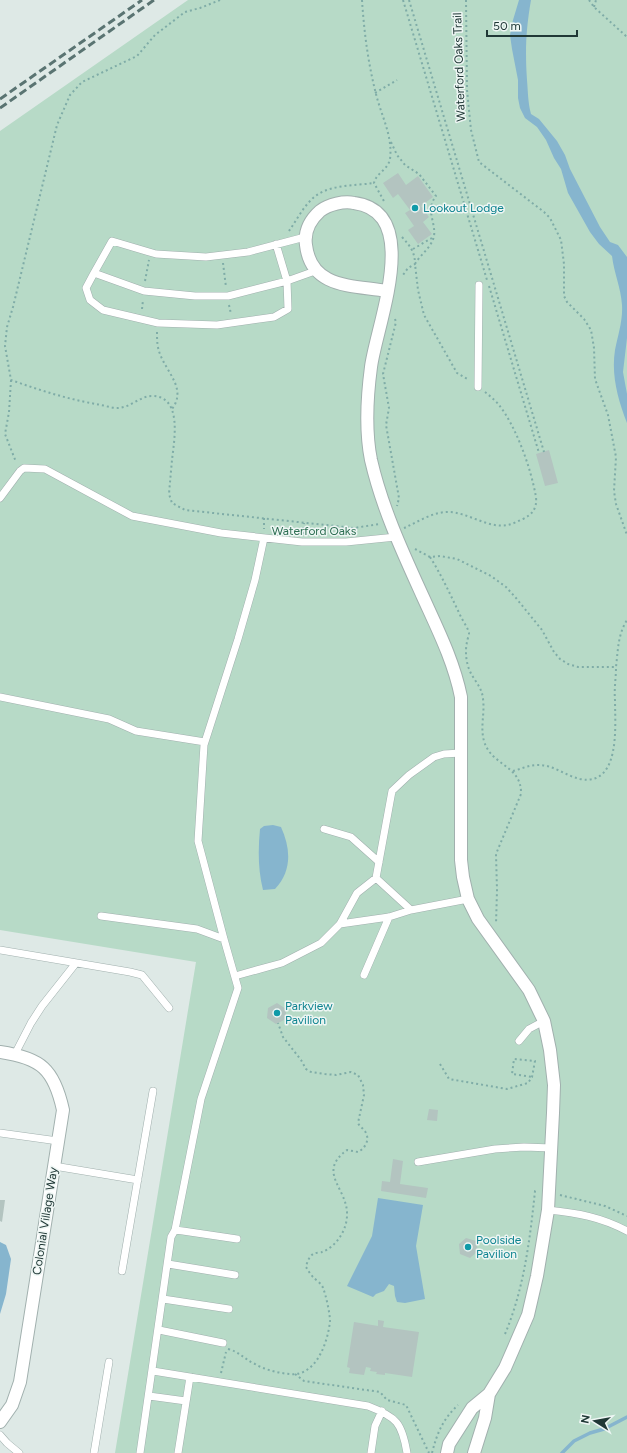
<svg xmlns="http://www.w3.org/2000/svg" width="627" height="1453" font-family="Figtree,sans-serif">
<rect width="100%" height="100%" fill="#dee9e6"/>
<!-- green -->
<path fill="#b7dac7" d="M188,0H627V1453H115L196,962L0,930V131Z"/>
<!-- water -->
<path fill="#86b5ce" d="M519,0H531C526,29 525,50 527,80C528,92 528,103 531,114L539,119L557,141L565,155L570,169L600,227L610,242L618,245L627,257V338L623,372L627,394V423C618,400 611,375 615,350C618,335 623,320 622,305C621,288 614,273 612,256L599,244L590,232L568,193L561,169L554,158L546,140L537,127L525,118L520,108L518,98V80L512,49L510,35L513,20Z
M273,825L281,827C291,849 292,871 275,889L263,890C258,870 258,850 260,829L264,826Z
M378,1198L423,1205L416,1246L425,1299L405,1303L397,1302L395,1296L394,1286L389,1284L384,1291L376,1294L373,1297L347,1286L372,1236Z
M0,1242L6,1245L11,1259L6,1294L0,1314Z"/>
<g fill="none" stroke-linecap="round" stroke-linejoin="round">
<!-- stream -->
<path stroke="#86b5ce" stroke-width="3.5" d="M562,1453L574,1441L590,1433L604,1429L627,1417"/>
</g>
<!-- building -->
<path fill="#b3c4c0" d="M398,173L406,185L418,176L433,197L421,206L429,217L423,222L432,234L418,244L408,230L414,226L405,213L410,210L398,194L393,198L383,183Z
M549,450L558,483L545,486L536,454Z
M277,1003L286,1009V1019L276,1024L267,1018L268,1008Z
M429,1109L438,1110L437,1121L427,1120Z
M393,1159L403,1161L400,1184L428,1188L426,1198L381,1191L382,1181L390,1182Z
M0,1200H5L2,1222L0,1221Z
M466,1238L476,1241L478,1251L470,1258L460,1254L459,1244Z
M378,1320L384,1321L383,1327L419,1332L412,1377L385,1373V1375L376,1374L377,1372L370,1371L371,1368L366,1367L364,1375L349,1373L350,1368L347,1367L354,1322L378,1326Z"/>
<g fill="none" stroke-linecap="round" stroke-linejoin="round">
<!-- lane casing -->
<g stroke="#a1b0ae" stroke-width="8">
<path id="lane" d="M305,237L248,252L206,257L156,254L112,241L94,273L144,291L195,296H228L287,281L315,271
M94,273L86,288L90,300L103,310L158,323L217,325L274,317L288,309L287,281L276,244
M478,387L479,285
M0,498L20,471L24,468L45,469L132,516L221,533L302,542H346L396,537
M0,697L109,719L136,731L205,742
M324,829L351,837L379,862
M376,878L392,791L409,775L434,757L444,754L461,753
M101,916L197,929L224,939
M340,924L389,917L411,910
M0,950L130,972L142,975L169,1008
M364,975L389,917
M235,976L282,963L321,943L340,924L357,893L376,878L411,910L468,899
M519,1041L529,1029L544,1021
M15,1054L31,1023L42,1006L76,963
M0,1133L58,1141
M418,1162L495,1149L524,1147L552,1148
M54,1166L138,1180
M548,1210C577,1213 601,1217 627,1231
M175,1230L201,1099L238,988L224,939L198,841L204,745L238,639L255,580L264,538
M168,1264L235,1275
M122,1271L153,1091
M163,1299L229,1309
M159,1330L223,1343
M153,1371L368,1406C397,1417 402,1423 407,1453
M149,1396L186,1401
M0,1435L7,1443L19,1453
M94,1453L109,1362
M140,1453L171,1237L175,1230L183,1231L237,1239
M178,1453L190,1377
M371,1453L375,1426L382,1411"/>
</g>
<!-- street casing -->
<g stroke="#a1b0ae" stroke-width="14">
<path id="street" d="M387,291C353,285 311,289 306,245C304,231 310,220 320,211C329,204 344,201 354,203C424,212 376,326 371,367C367,397 365,430 371,460C382,508 403,553 423,597C438,630 454,662 461,697V860L463,877L468,899L478,919L529,990L544,1021L550,1050L554,1085L553,1113L548,1210L537,1276L528,1315L505,1368L489,1394L472,1408L449,1444L447,1453
M0,1052C41,1058 54,1069 63,1110L20,1382L12,1405L0,1422
M474,1453L485,1418L489,1394"/>
</g>
<!-- path -->
<path stroke="#7faca7" stroke-width="2" stroke-dasharray="2 3" stroke-linecap="butt" d="M220,0L200,8L185,12L155,35L137,56L82,82L70,95L57,125L13,307L7,327L5,346L11,380C39,390 67,399 96,404C103,405 111,408 117,408C130,408 140,396 152,396C183,396 174,441 172,460C171,471 170,482 169,494L172,503L185,510L354,528L380,524
M362,0C364,31 368,63 376,94C381,115 393,136 390,159C388,170 376,173 374,183L385,203
M403,0L487,280
M409,0L544,452
M466,0L467,90L471,130L479,162L544,212L550,218L561,240L564,264V296L567,302L584,319L591,330L594,348L595,379L608,415L616,457L614,491L616,504L627,535
M589,0L594,7L627,37
M594,7L596,0
M375,93L397,80
M391,142L397,155L405,165L419,174L436,196C425,210 436,222 434,236C432,247 420,255 415,264L418,290L424,315L457,373L469,380
M289,231C296,221 302,209 311,200C326,184 354,186 374,183
M402,237C410,246 415,252 415,264L408,268L403,275
M413,249L432,238
M223,263L226,287
M145,281L149,260
M489,286L539,453
M229,305L231,314
M142,309L143,300
M395,319L396,322L383,374L389,408L386,425L399,498L397,506
M157,332C157,339 157,347 160,354C167,373 187,389 172,409
M11,380L9,412L5,434L16,462
M264,518V529
M404,528C418,522 432,512 448,512C468,512 488,529 508,525C513,524 518,521 523,519C533,514 537,508 536,497C531,469 517,428 499,405C495,400 490,396 485,392
M303,534L304,523
M415,549L430,557L440,556L457,559L491,576L506,587L516,598L542,630L554,652L560,659L568,664L578,667H616C618,650 618,634 627,620
M430,557C442,576 451,596 461,617C463,621 468,628 469,633C469,636 467,640 467,642C465,651 466,661 469,669C473,680 482,686 483,699C485,713 480,727 484,741C491,766 522,765 521,794L496,854L497,890L496,924
M513,771C521,769 529,765 537,765C552,764 566,776 580,779C621,787 615,725 615,700C614,689 616,678 616,667
M440,1064L449,1079L507,1089L528,1083L532,1077L535,1061L514,1059L512,1074L532,1077
M560,1195L605,1206L627,1216
M505,1334C524,1289 530,1239 535,1191H538
M228,1349C240,1352 244,1359 255,1364C265,1370 278,1373 290,1374C316,1377 328,1342 330,1321C330,1314 326,1295 323,1288C322,1284 316,1280 313,1277C310,1274 308,1270 306,1267C307,1262 309,1257 313,1254C316,1252 320,1253 322,1252C336,1247 347,1230 347,1215C348,1188 316,1173 347,1150L358,1152C364,1149 370,1141 366,1133C364,1129 360,1127 358,1123L364,1095L363,1085L358,1075L351,1072L336,1075L325,1074L311,1072L306,1069L301,1060L283,1037L278,1023
M221,1373L226,1352
M295,1374L304,1381L380,1392L387,1400L406,1405L429,1453
M432,1453C437,1433 443,1419 458,1405"/>
<!-- lane -->
<use href="#lane" stroke="#fff" stroke-width="7"/>
<!-- street -->
<use href="#street" stroke="#fff" stroke-width="12"/>
<!-- rail -->
<path stroke="#5a7472" stroke-width="3" stroke-dasharray="8 4" stroke-linecap="butt" d="M0,99L142,0
M0,108L154,0"/>
</g>
<!-- markers -->
<g fill="#0f9aa8" stroke="#eef6f4" stroke-width="1.5">
<circle cx="415" cy="208" r="4"/>
<circle cx="277" cy="1013" r="4"/>
<circle cx="468" cy="1247" r="4"/>
</g>
<g text-anchor="middle" dominant-baseline="central" stroke-width="3" stroke-linejoin="round" paint-order="stroke">
<!-- street labels -->
<g font-size="12" fill="#203836" stroke="#eef6f4">
<text transform="translate(459 67) rotate(-92)">Waterford Oaks Trail</text>
<text transform="translate(45 1221) rotate(-81)">Colonial Village Way</text>
</g>
<!-- culture labels -->
<g font-size="12" fill="#0d838f" stroke="#eef6f4" text-anchor="start">
<text x="423" y="208">Lookout Lodge</text>
<text x="285" y="1006">Parkview<tspan x="285" dy="14">Pavilion</tspan></text>
<text x="476" y="1240">Poolside<tspan x="476" dy="14">Pavilion</tspan></text>
</g>
<!-- park labels -->
<g font-size="12" fill="#2c6e52" stroke="#eef6f4">
<text x="314" y="531">Waterford Oaks</text>
</g>
</g>
<!-- north arrow -->
<g transform="translate(595 1421) rotate(281)" stroke="#eef6f4" stroke-width="3" paint-order="stroke">
<path d="M0-3L7 15L0 10L-7 15Z" fill="#203836"/>
<text y="-6" font-size="11" font-weight="bold" text-anchor="middle" fill="#203836">N</text>
</g>
<!-- scale -->
<path d="M487 30v6h90v-6" fill="none" stroke="#203836" stroke-width="2"/>
<text x="493" y="30" font-size="12" fill="#203836" stroke="#eef6f4" stroke-width="3" paint-order="stroke">50 m</text>
</svg>
